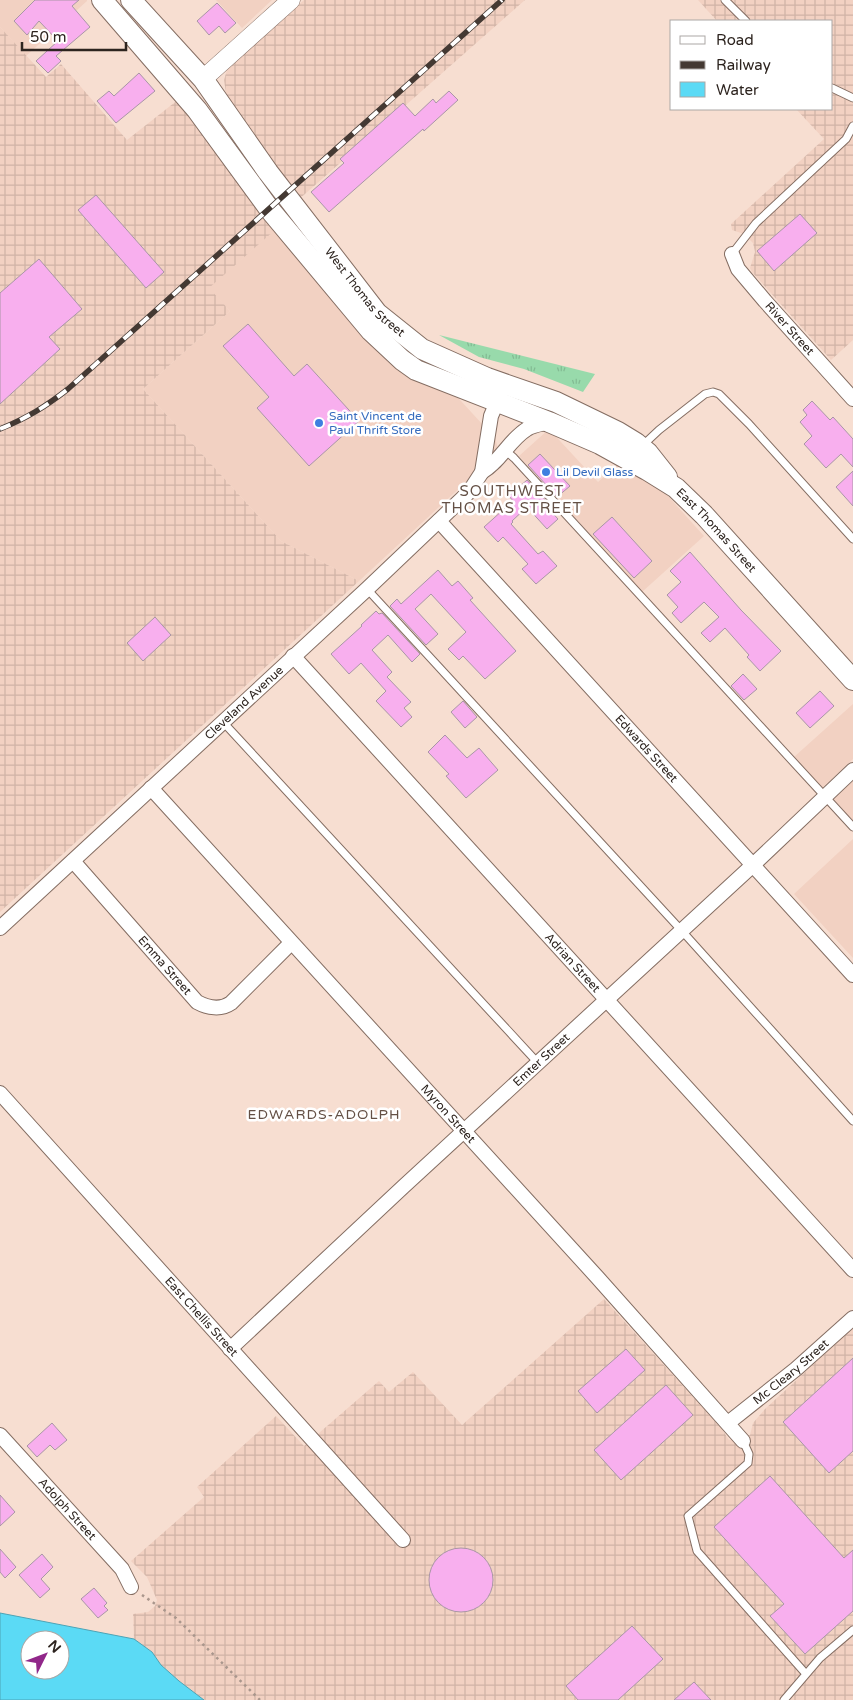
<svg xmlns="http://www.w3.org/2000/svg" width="853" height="1700" font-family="'Varela Round',sans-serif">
<defs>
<pattern id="industrial-grid" width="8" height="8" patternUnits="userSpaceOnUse" patternTransform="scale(1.25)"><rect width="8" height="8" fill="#f2d1c2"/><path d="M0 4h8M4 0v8" fill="none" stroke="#d0b3a6"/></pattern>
<pattern id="grass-tufts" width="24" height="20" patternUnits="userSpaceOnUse" patternTransform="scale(1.25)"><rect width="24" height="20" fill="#98daab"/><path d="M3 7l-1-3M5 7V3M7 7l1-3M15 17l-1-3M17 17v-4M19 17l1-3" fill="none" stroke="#83bb93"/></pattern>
</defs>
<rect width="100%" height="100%" fill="#f7ded1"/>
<!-- built -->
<path fill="#f2d1c2" d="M0,0H87V1L26,56L0,27Z
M216,0H272L242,28Z
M291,216L495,438L497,445V449L492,458L359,581L281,541L143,389L230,311L208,288Z
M549,429L598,482L630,454L704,536L642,592L519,456Z
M853,704V759L822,788L794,757Z
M853,781V822L833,799Z
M853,839V958L794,894Z"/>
<!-- industrial -->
<path fill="url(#industrial-grid)" d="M304,0H525L297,201L231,103L226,93L224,80L227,70L234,63Z
M698,0H853V340L831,360L752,272L750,268L755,252L753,243L744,234L732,230L731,224L824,139L796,109H832V21H717Z
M0,27L46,77L61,64L127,140L179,99L291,216L209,288L230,311L143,389L281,541L359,581L0,912Z
M604,1299L721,1428L729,1440L750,1435L753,1423L765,1409L853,1328V1700H204L179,1681L161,1665L152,1652L134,1639L133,1614L148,1612L155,1606L157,1600L147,1577L131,1561L204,1497L197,1487L276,1416L304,1446L379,1381L389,1392L413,1372L462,1425Z"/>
<!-- grass -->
<path fill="url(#grass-tufts)" d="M439,335L595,374L583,392L524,369L479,357Z"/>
<!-- water -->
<path fill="#5bdaf5" stroke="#4da3b5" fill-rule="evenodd" d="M0,1613L134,1639L152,1652L161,1665L179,1681L204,1700H0ZM30,1640H60V1670H30Z"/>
<!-- building -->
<path fill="#f8afee" stroke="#a996a6" d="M35,0H79L72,6L90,27L56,56L61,61L48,73L36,61L58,41L39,21L27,35L14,21Z
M217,3L236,23L225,33L219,26L209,35L197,21Z
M139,73L155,91L116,123L97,101L109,91L114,96Z
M449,91L458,100L424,131L423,129L329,212L311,192L344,163L340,159L403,103L415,116L433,99L436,103Z
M96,195L164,272L146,288L78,210Z
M800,214L817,233L774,271L757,251Z
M39,259L82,309L49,337L60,349L0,404V293Z
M248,324L294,376L307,364L359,421L309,466L257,408L269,397L223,346Z
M812,401L830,420L833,417L853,439V467L841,454L826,468L804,444L812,436L800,422L807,415L803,410Z
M540,454L570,486L557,497L528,465Z
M853,471V506L836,487Z
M527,480L550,505L547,507L558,519L547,529L527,507L512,521L513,522L511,524L538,554L543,551L557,566L536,584L522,569L528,564L503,537L498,542L484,527L513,501L509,496Z
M612,517L652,561L634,578L593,534Z
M690,552L741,610L781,651L760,671L747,657L749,655L725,628L710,642L701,633L719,617L704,602L681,623L672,613L678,607L667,595L681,582L670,571Z
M438,570L452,586L458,581L473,598L470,600L516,651L485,679L463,656L459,660L448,649L466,632L431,594L415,609L438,634L426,645L390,606L397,599L401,604Z
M376,611L379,614L382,613L420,654L412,662L388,635L372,650L392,672L387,677L411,702L404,708L412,717L401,727L376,701L386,691L361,663L349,674L331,654L362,626L361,625Z
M155,617L171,635L143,661L127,643Z
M743,674L757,689L744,700L731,686Z
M820,691L834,706L810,728L796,713Z
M463,701L477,717L465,728L451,712Z
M445,735L467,758L479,748L498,770L466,798L446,776L449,774L428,752Z
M626,1349L645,1370L597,1413L578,1391Z
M853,1358V1451L829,1473L783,1422Z
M666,1385L693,1415L621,1480L594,1450Z
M52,1423L67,1440L55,1450L50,1445L37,1457L27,1446Z
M770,1476L844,1558L853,1550V1611L805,1654L770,1616L784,1604L714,1527Z
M0,1495L15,1512L0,1526Z
M429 1580a32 32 0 1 1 64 0a32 32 0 1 1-64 0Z
M0,1549L16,1567L5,1578L0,1572Z
M42,1554L53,1567L41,1579L50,1589L40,1598L19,1575Z
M94,1588L107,1603L104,1606L108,1610L98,1618L81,1599Z
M632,1626L663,1659L618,1700H578L566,1686Z
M694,1682L711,1700H674Z"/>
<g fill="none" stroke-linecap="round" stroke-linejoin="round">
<!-- service casing -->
<g stroke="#846d62" stroke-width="9">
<path id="service" d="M725,0L746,21
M832,88L853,98
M732,254L756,223L846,139L853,126
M642,446L659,430L705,394L713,392L719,394L749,424L853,539
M506,451L514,458L853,827
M367,589L682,931L853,1121
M223,722L538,1063
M743,1441L749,1454L748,1463L688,1516L697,1551L806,1674
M784,1700L820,1658L853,1630"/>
</g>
<!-- minor casing -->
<g stroke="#846d62" stroke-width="16">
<g id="minor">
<path id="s1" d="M732,254L738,269L765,301L853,399"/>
<path d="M482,472C501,461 509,440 527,429C533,425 542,424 549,422"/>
<path id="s2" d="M439,521L853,975"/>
<path id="s3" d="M293,656L853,1270"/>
<path id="s4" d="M151,788L597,1277L743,1441"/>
<path id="s5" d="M73,861L197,1002C208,1008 221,1010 231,1003L291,943"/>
<path id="s6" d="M0,928L367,589L469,492L482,472L491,416L500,395"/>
<path id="s7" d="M0,1093L403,1540"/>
<path id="s8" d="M230,1349L403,1187L753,865L853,770"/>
<path id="s9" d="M728,1423L796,1369L853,1318"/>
<path id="s10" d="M0,1435L122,1569L131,1587"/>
</g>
</g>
<!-- tertiary casing -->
<g stroke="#846d62" stroke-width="19">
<path id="tertiary" d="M203,79L291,0"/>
</g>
<!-- secondary casing -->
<g stroke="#846d62" stroke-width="22">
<g id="secondary">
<path id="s11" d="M102,0L197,110L270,210L371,331L402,360L416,370L549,422L600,444L647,470L676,488L704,515L853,680"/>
<path id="s12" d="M131,0L203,79L268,172L377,313L422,349L487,378L556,402L618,432L636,443L648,453L667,477"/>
</g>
</g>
<!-- path -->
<path stroke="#a9968c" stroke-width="2.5" stroke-dasharray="2.5 4" stroke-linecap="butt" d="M142,1595L176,1618L260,1700"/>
<!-- service -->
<use href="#service" stroke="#fff" stroke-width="7"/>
<!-- minor -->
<use href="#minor" stroke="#fff" stroke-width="14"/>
<!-- tertiary -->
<use href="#tertiary" stroke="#fff" stroke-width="18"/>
<!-- secondary -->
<use href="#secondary" stroke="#fff" stroke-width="20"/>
<!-- rail casing -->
<g stroke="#443933" stroke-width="5.5">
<path id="rail" d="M0,429C27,418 45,407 68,389L502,0"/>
</g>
<!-- rail -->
<use href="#rail" stroke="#fff" stroke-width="4" stroke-dasharray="11" stroke-linecap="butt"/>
</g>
<!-- markers -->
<g fill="#3f7fe0" stroke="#fff" stroke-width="2">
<circle cx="319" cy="423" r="5"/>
<circle cx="546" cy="472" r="5"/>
</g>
<g text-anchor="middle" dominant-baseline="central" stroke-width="5" stroke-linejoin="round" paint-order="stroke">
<!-- street labels -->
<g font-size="12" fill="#2d241f" stroke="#fff">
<text stroke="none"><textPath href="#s12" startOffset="375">West Thomas Street</textPath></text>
<text stroke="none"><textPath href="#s1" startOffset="95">River Street</textPath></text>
<text stroke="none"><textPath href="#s11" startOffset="831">East Thomas Street</textPath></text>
<text stroke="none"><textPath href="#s6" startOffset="332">Cleveland Avenue</textPath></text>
<text stroke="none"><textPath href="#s2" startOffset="308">Edwards Street</textPath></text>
<text stroke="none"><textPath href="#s3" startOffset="415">Adrian Street</textPath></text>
<text stroke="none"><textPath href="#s5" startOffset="139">Emma Street</textPath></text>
<text stroke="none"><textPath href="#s8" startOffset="425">Emter Street</textPath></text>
<text stroke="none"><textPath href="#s4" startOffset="441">Myron Street</textPath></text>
<text stroke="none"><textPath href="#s7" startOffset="301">East Chellis Street</textPath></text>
<text stroke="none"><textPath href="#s9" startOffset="81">Mc Cleary Street</textPath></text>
<text stroke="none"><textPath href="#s10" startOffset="100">Adolph Street</textPath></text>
</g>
<!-- shop labels -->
<g font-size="12" fill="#366cbe" stroke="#fff" text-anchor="start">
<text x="329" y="416">Saint Vincent de<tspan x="329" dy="14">Paul Thrift Store</tspan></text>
<text x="556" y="472">Lil Devil Glass</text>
</g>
<!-- neighbourhood labels -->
<g font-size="14" letter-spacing="1" fill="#645045" stroke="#fff">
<text x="324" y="1114">EDWARDS-ADOLPH</text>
</g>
<!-- quarter labels -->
<g font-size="15" letter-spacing="1" fill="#645045" stroke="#fff">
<text x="512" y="491">SOUTHWEST<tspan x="512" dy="17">THOMAS STREET</tspan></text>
</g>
</g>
<!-- legend -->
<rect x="670" y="20" width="162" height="90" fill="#ffffff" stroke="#aba7a5"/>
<rect x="680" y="36" width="25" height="8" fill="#ffffff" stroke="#aba7a5"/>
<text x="716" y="45" font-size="15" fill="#2d241f">Road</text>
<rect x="680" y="61" width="25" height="8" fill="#443933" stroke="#aba7a5"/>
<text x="716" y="70" font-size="15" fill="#2d241f">Railway</text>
<rect x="680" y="82" width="25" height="15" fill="#5bdaf5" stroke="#aba7a5"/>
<text x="716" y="95" font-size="15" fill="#2d241f">Water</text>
<!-- north arrow -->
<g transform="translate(45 1655) rotate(48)"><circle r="24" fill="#ffffff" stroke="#aba7a5"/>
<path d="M0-4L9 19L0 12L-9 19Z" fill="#91278a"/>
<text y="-8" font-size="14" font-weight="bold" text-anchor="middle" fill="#2d241f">N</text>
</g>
<!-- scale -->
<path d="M22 42v8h104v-8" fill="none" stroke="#2d241f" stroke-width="2.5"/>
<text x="30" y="42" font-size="15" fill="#2d241f" stroke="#ffffff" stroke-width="4" paint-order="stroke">50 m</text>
</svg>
